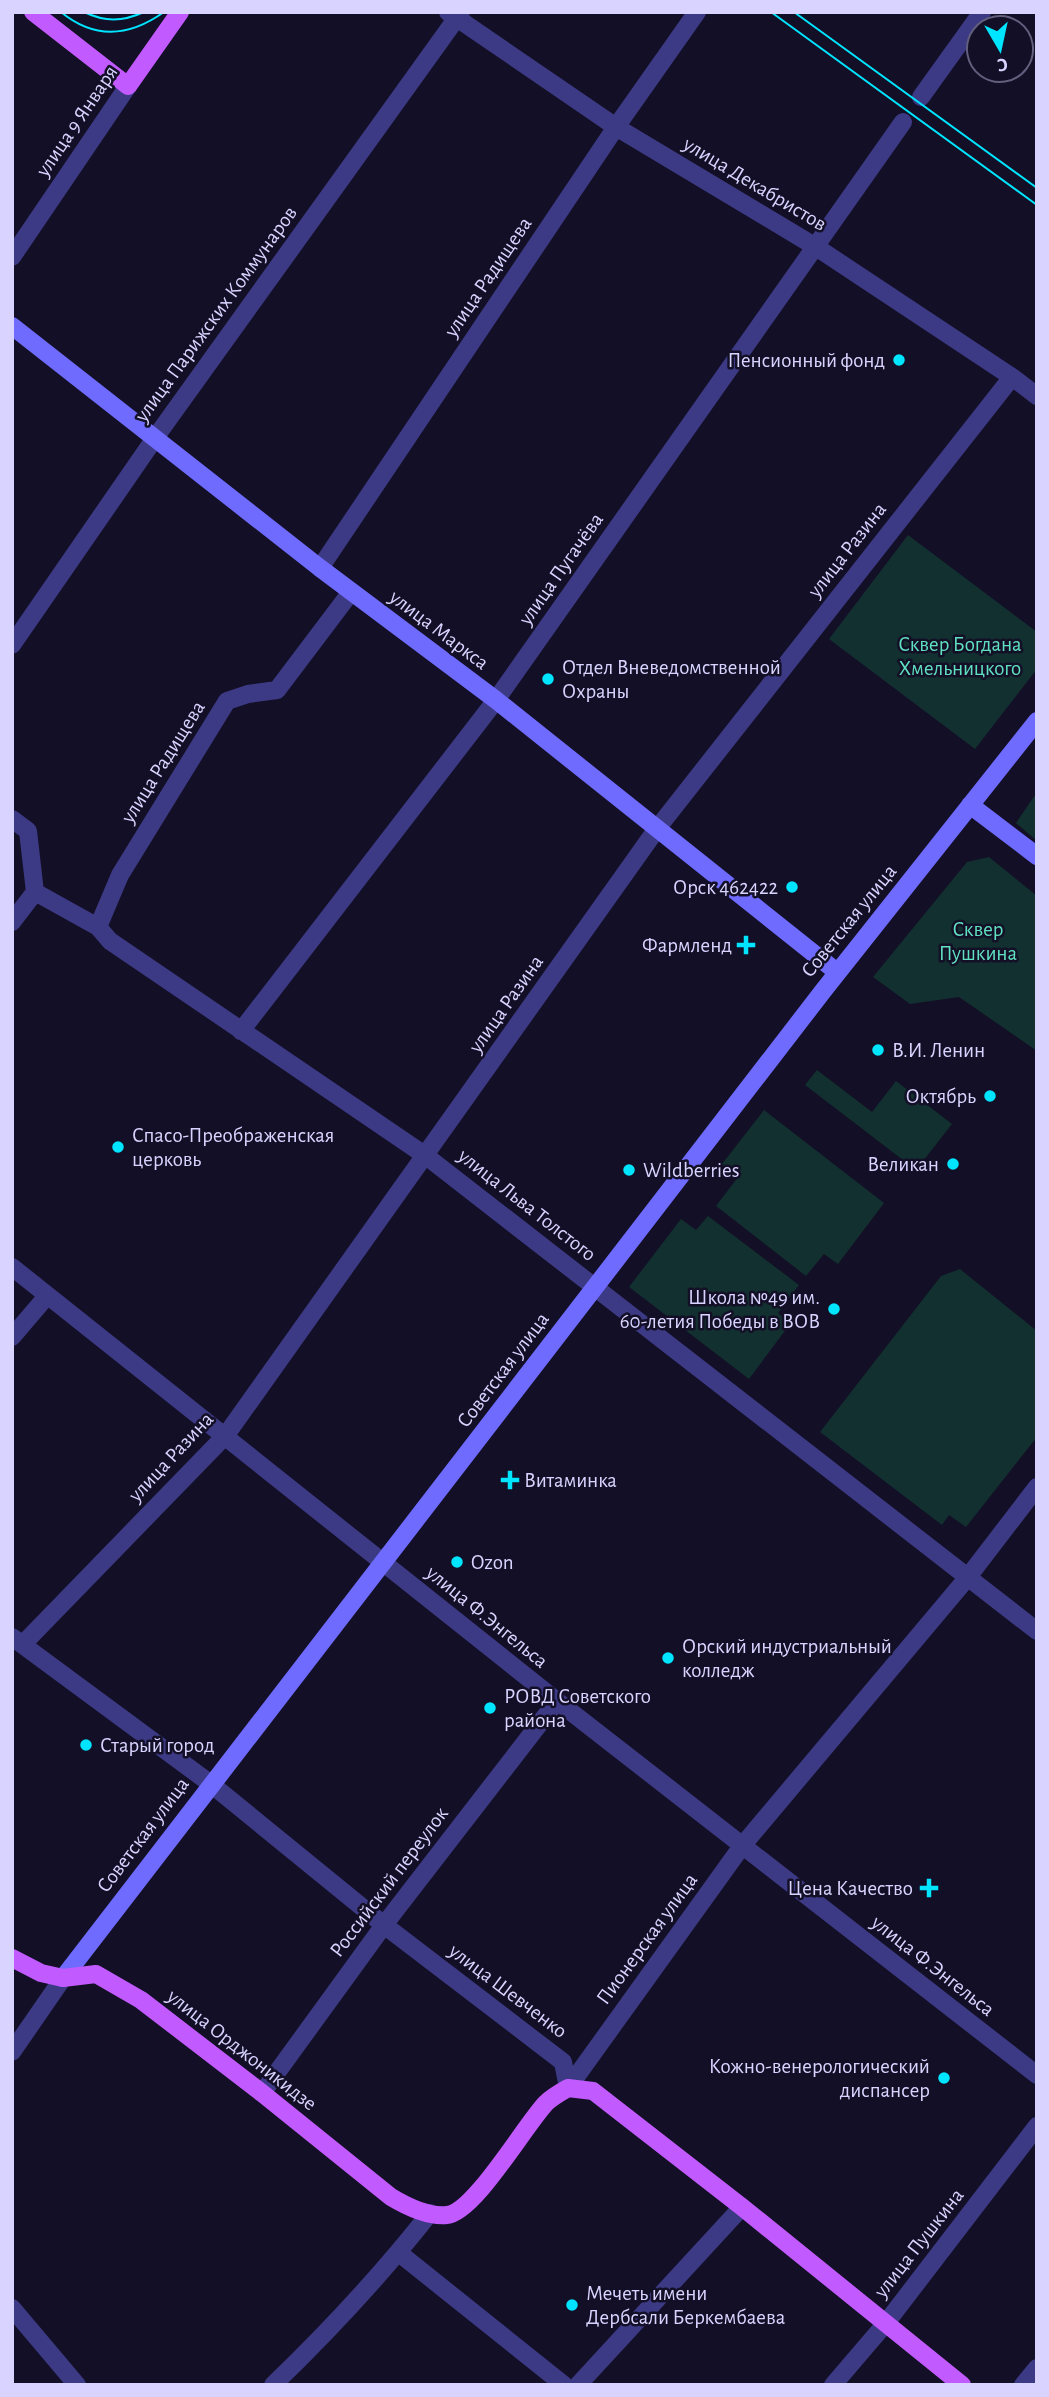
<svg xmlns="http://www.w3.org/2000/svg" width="1049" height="2397" font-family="'Alegreya Sans',sans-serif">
<rect width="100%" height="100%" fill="#130f26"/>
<!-- green -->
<path fill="#12302f" d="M908,535L1037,632V669L975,749L829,639Z
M1037,792V841L1016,823Z
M989,857L1037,896V1051L959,997L910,1004L873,977L967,862Z
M817,1070L872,1112L896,1081L952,1124L916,1170L805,1085Z
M764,1110L884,1203L838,1264L824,1254L806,1276L716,1206L738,1177L722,1164Z
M708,1216L799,1285L778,1313L790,1324L749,1379L629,1287L681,1219L696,1230Z
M960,1269L1037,1331V1437L966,1527L949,1515L942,1525L820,1432L941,1276Z"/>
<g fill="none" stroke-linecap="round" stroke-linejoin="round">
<!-- street -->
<path stroke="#3d3a85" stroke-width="18" d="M448,12L616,127L816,247L1012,377L1037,396
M921,97L982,12
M12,257L128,86
M320,568L616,127L697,12
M12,645L155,438L461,12
M12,819L28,831L35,892L98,927L110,941L426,1156L1037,1631
M12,922L35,892
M98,927L120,875L227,701L248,694L277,690L351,592
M241,1031L496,700L903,122
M12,1267L557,1701L1037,2075
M12,1337L47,1296
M12,1637L211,1784L384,1925L563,2062L568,2088
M23,1644L226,1435L656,830L1012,377
M12,2052L63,1978
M568,2088L742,1846L968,1577L1037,1487
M262,2093L384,1925L557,1701
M399,2253L564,2385
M12,2308L77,2385
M273,2385C329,2331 382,2274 430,2213
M578,2385L742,2207
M833,2385L886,2323L1037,2126
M1023,2385L1037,2368"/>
<!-- secondary -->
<path stroke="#6f6bff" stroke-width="18" d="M12,326L320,568L496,700L837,972
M970,805L1037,856
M63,1978L823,991L1037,721"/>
<!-- primary -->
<path stroke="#c25bff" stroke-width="18" d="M33,12L128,86L180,12
M12,1958L41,1973L63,1978L96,1974L141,2000L262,2093L391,2197C406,2206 428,2217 447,2215C474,2213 525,2125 546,2103C552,2097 561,2092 568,2088L593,2091L742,2207L962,2385"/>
<!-- tram -->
<path stroke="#00e5ff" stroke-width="2" d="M61,12C95,40 129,37 164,12
M84,12C105,22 122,22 144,12
M771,12L1037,205
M794,12L1037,188"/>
</g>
<!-- markers -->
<g fill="#00e5ff" stroke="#130f26" stroke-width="2.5">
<circle cx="899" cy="360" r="7"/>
<circle cx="548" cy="679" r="7"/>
<circle cx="792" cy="887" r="7"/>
<path d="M742.5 934.5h7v7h7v7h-7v7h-7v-7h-7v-7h7z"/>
<circle cx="878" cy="1050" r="7"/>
<circle cx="990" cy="1096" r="7"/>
<circle cx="118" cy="1147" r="7"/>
<circle cx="953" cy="1164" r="7"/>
<circle cx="629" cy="1170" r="7"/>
<circle cx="834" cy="1309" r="7"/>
<path d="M506.5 1469.5h7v7h7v7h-7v7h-7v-7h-7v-7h7z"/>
<circle cx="457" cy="1562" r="7"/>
<circle cx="668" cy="1658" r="7"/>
<circle cx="490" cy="1708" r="7"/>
<circle cx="86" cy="1745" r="7"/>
<path d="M925.5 1877.5h7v7h7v7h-7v7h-7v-7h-7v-7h7z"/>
<circle cx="944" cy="2078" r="7"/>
<circle cx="572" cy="2305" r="7"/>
</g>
<g text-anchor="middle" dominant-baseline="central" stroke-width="5" stroke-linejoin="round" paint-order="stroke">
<!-- street labels -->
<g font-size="21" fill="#d9d4ff" stroke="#130f26">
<text transform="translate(77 121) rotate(-56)">улица 9 Января</text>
<text transform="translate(755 184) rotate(31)">улица Декабристов</text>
<text transform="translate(488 277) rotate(-56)">улица Радищева</text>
<text transform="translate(216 314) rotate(-54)">улица Парижских Коммунаров</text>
<text transform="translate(847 550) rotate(-52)">улица Разина</text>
<text transform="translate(561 569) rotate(-55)">улица Пугачёва</text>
<text transform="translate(439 630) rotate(37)">улица Маркса</text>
<text transform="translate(163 762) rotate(-58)">улица Радищева</text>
<text transform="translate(849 921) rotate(-51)">Советская улица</text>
<text transform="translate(506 1004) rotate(-55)">улица Разина</text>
<text transform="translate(527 1205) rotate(38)">улица Льва Толстого</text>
<text transform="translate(503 1370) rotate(-53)">Советская улица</text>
<text transform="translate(171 1457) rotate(-47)">улица Разина</text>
<text transform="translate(487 1617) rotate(39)">улица Ф.Энгельса</text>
<text transform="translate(143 1835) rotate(-53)">Советская улица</text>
<text transform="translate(389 1882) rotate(-53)">Российский переулок</text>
<text transform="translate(647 1939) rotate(-54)">Пионерская улица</text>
<text transform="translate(933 1966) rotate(38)">улица Ф.Энгельса</text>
<text transform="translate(508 1991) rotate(37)">улица Шевченко</text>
<text transform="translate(242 2050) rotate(38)">улица Орджоникидзе</text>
<text transform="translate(919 2243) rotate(-52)">улица Пушкина</text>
</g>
<!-- poi labels -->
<g font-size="21" fill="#d9d4ff" stroke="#130f26" text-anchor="start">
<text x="885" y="360" text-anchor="end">Пенсионный фонд</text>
<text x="562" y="667">Отдел Вневедомственной<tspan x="562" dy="24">Охраны</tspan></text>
<text x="778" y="887" text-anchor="end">Орск 462422</text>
<text x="732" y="945" text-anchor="end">Фармленд</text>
<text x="892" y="1050">В.И. Ленин</text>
<text x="976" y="1096" text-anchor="end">Октябрь</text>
<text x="132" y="1135">Спасо-Преображенская<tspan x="132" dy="24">церковь</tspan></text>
<text x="939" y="1164" text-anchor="end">Великан</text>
<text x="643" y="1170">Wildberries</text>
<text x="820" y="1297" text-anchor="end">Школа №49 им.<tspan x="820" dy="24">60-летия Победы в ВОВ</tspan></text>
<text x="524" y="1480">Витаминка</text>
<text x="471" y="1562">Ozon</text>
<text x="682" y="1646">Орский индустриальный<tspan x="682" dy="24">колледж</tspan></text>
<text x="504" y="1696">РОВД Советского<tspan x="504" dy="24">района</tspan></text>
<text x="100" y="1745">Старый город</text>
<text x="913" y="1888" text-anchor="end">Цена Качество</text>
<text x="930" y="2066" text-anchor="end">Кожно-венерологический<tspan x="930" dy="24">диспансер</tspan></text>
<text x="586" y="2293">Мечеть имени<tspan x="586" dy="24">Дербсали Беркембаева</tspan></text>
</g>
<!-- park labels -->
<g font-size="21" fill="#5fe0c0" stroke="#130f26">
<text x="960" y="644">Сквер Богдана<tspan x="960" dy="24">Хмельницкого</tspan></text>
<text x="978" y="929">Сквер<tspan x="978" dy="24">Пушкина</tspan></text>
</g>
</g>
<!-- border -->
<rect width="1049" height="2397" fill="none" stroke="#d9d4ff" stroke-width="28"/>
<!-- north arrow -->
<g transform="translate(1000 49) rotate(171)"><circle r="33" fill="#130f26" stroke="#625e7d" stroke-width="2"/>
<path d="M0-5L12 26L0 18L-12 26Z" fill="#00e5ff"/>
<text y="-10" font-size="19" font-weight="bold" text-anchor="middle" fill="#d9d4ff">С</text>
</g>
</svg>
